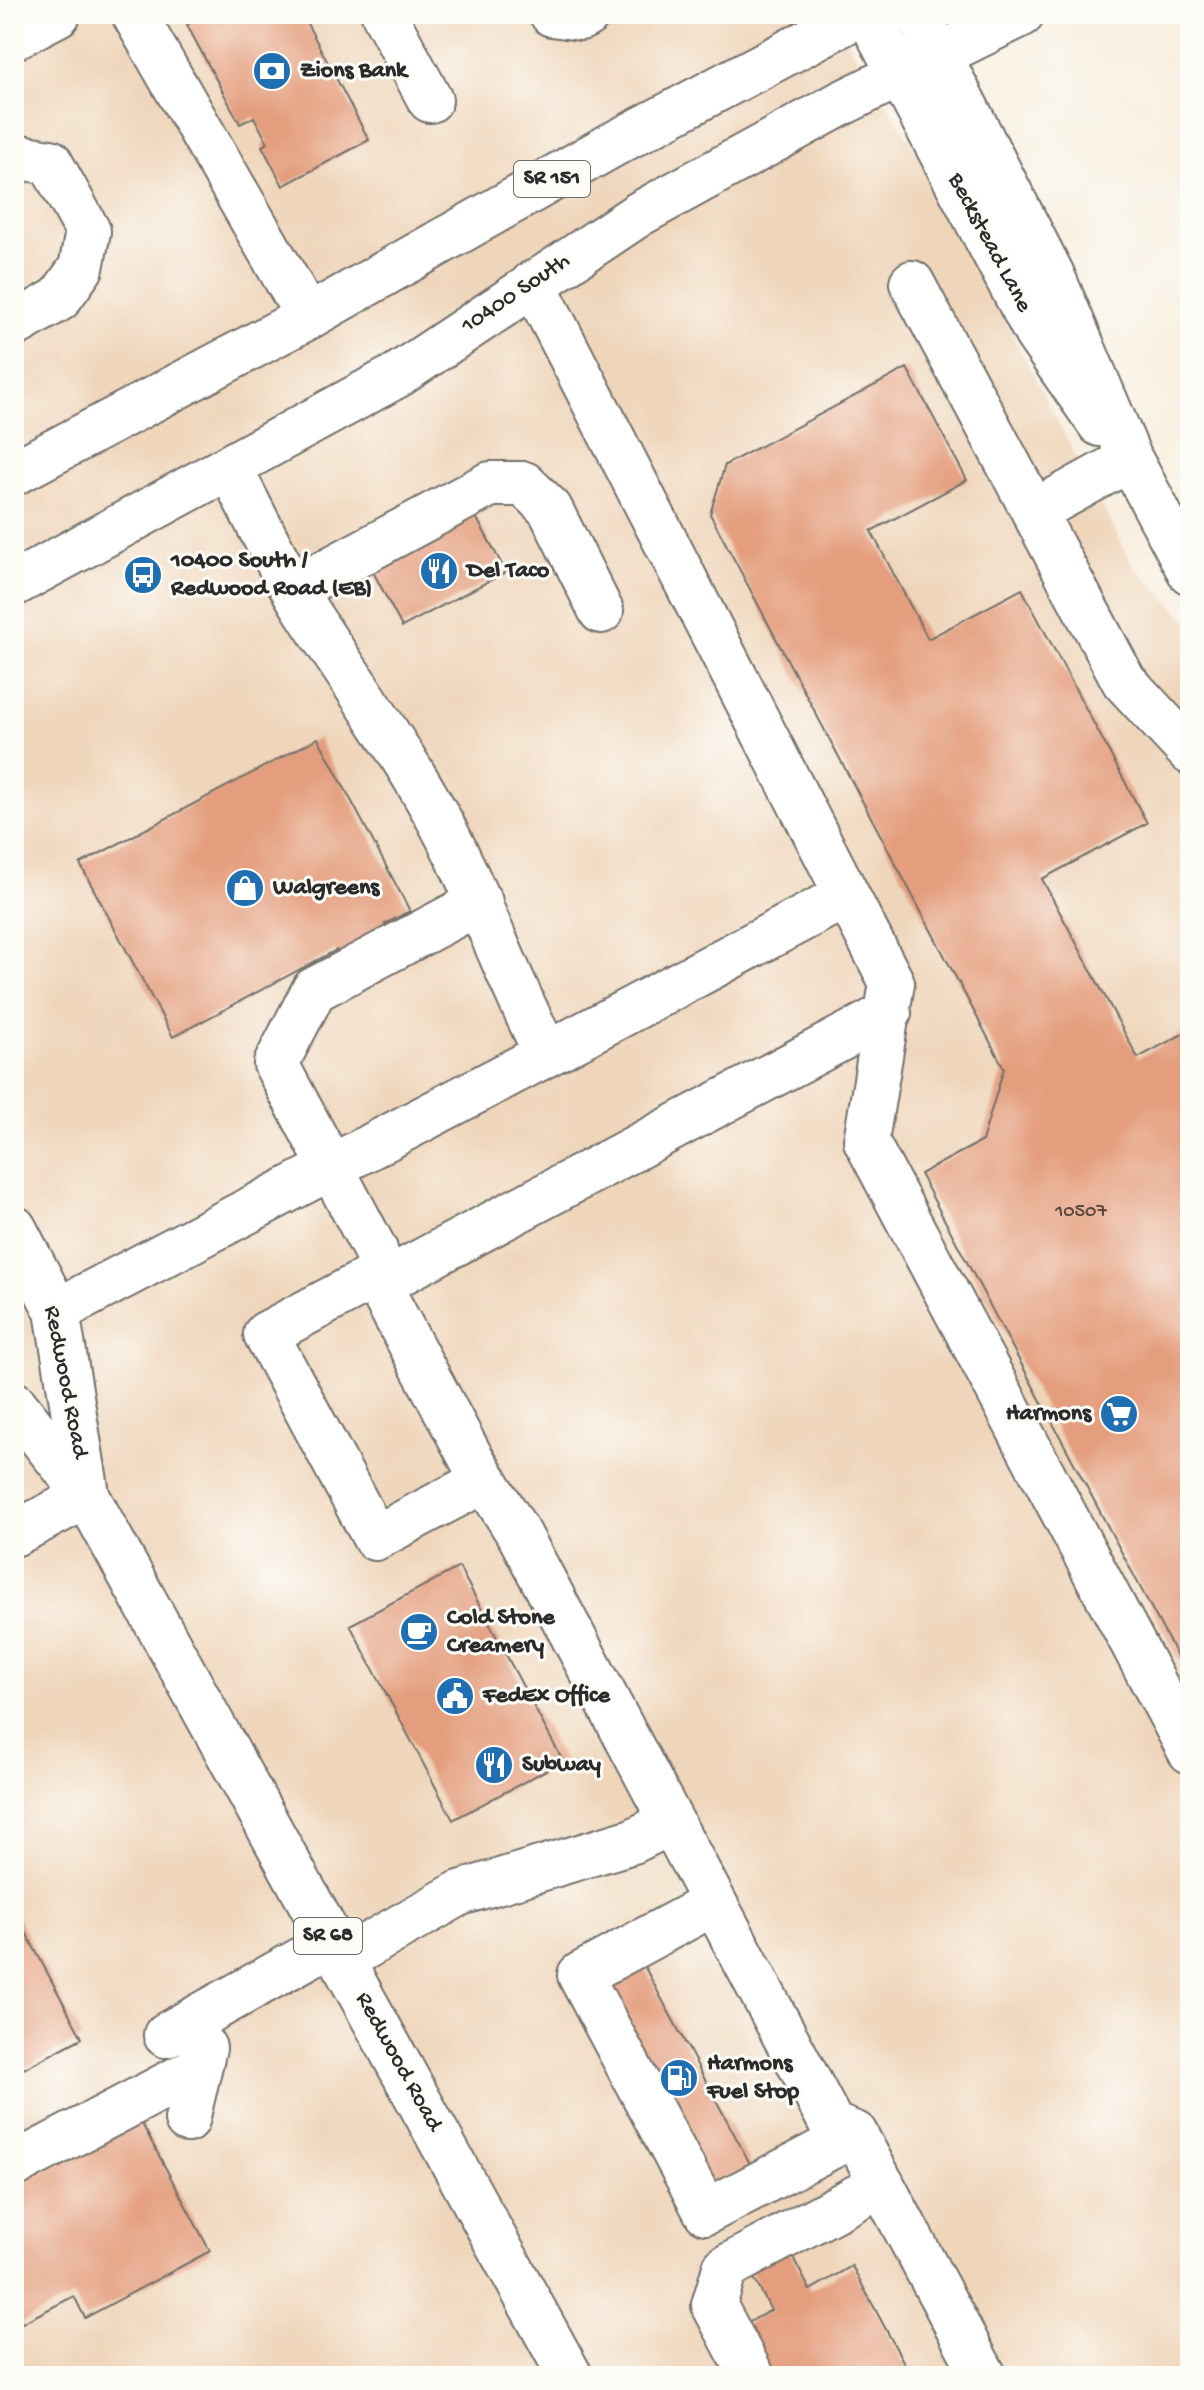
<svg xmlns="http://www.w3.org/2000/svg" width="1204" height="2390" font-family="'Gochi Hand',sans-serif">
<rect width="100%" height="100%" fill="#fdfcf7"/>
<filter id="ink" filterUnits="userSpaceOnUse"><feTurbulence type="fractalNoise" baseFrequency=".0125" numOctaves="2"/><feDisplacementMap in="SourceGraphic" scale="16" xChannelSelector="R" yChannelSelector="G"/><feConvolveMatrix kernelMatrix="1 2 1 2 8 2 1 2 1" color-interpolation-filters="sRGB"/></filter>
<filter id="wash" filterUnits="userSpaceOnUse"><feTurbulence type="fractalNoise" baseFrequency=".006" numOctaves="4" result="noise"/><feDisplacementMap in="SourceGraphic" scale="32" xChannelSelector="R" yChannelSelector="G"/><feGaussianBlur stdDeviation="1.8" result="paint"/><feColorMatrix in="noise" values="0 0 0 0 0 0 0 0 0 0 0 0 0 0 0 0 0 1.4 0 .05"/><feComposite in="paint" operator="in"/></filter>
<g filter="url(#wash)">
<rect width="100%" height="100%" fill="#f8eede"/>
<!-- built -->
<path fill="#efd6bb" d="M14,14H831L916,150L1133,565L1190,622V2376H14Z"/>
<g id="blocks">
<!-- building -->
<path fill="#e49e7e" d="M205,14H302L369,140L283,186L262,146L268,143L254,117L240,124L187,25Z
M907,368L967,480L871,531L928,639L1022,589L1147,823L1042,879L1138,1058L1190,1030V1654L1179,1660L920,1174L982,1141L1004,1068L710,514L725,465Z
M475,515L506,572L402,627L372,570Z
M318,738L410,911L385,924L403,957L353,983L336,950L173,1037L80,864Z
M459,1567L563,1761L453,1820L350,1625Z
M14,1910L82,2038L14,2074Z
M643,1964L754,2171L714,2192L603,1985Z
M140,2120L210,2251L85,2318L74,2296L14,2327V2187Z
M786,2244L810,2290L852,2266L911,2376H771L744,2325L771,2310L747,2265Z"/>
</g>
</g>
<g filter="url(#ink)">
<use href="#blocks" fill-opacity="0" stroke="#736f6a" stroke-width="2"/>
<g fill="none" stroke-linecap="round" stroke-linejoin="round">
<!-- minor casing -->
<g stroke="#736f6a" stroke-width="48">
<path id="minor" d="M134,14L308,317
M384,14L430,100
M552,14L581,18L588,14
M868,14L1037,334L1100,424
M918,14L1052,275L1130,459L1190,572
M14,37L58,14
M14,156L50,162L88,231L81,268L59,299L14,325
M533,283L892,983L866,1141L1190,1751
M912,283L1124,681L1190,752
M1034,512L1130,459
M294,589L490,484H524L550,509L601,611
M480,902L314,990L276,1064L375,1250L387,1300L471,1458L520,1536L832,2125L855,2134L984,2376
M547,1054L847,895
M381,1273L266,1334L375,1538L485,1480
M383,1282L889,1013
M57,1311L547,1054C504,973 477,886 432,807C395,741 352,681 311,618C280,571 256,518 230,469
M14,1534L87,1496
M714,1903L580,1975L706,2212L855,2134
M342,1960L460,1893L633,1841L671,1822
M166,2035L332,1943
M187,2120L204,2048
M14,2165L199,2068
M752,2376L714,2305L725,2268L882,2184"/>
</g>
<!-- major casing -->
<g stroke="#736f6a" stroke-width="48">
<path id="major" d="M14,473L308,317L612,145L860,14
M14,584L398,375L639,214L840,104L1022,14
M14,1228L57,1311L87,1494
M14,1404L87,1496L570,2376"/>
</g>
<!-- minor -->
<use href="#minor" stroke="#fff" stroke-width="44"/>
<!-- major -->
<use href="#major" stroke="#fff" stroke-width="44"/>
</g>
</g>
<!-- icons -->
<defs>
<g id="bank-disc" transform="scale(2)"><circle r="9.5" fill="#1f6fb2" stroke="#fdfcf7"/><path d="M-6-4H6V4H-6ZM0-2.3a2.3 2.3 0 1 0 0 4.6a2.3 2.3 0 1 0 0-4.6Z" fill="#fff"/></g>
<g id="restaurant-disc" transform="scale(2)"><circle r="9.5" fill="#1f6fb2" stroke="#fdfcf7"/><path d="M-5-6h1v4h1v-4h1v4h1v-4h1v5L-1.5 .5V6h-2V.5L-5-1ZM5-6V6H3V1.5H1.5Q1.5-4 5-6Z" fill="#fff"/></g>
<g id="bus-disc" transform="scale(2)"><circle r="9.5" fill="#1f6fb2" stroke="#fdfcf7"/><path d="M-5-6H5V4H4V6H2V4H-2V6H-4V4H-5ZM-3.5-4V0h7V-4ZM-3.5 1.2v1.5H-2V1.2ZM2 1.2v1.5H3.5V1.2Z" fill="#fff"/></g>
<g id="shop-disc" transform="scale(2)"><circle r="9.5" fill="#1f6fb2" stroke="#fdfcf7"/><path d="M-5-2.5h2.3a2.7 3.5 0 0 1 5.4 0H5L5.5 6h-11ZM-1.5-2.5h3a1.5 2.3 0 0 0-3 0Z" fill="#fff"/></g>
<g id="supermarket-disc" transform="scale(2)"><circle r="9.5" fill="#1f6fb2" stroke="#fdfcf7"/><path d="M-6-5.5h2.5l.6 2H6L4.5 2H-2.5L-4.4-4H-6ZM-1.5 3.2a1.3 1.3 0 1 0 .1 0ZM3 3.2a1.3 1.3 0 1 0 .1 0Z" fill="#fff"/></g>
<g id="cafe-disc" transform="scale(2)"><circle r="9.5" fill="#1f6fb2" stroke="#fdfcf7"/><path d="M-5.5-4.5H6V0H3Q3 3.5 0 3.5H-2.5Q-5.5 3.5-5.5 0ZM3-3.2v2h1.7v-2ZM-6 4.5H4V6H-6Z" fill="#fff"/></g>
<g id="civic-disc" transform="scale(2)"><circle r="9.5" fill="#1f6fb2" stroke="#fdfcf7"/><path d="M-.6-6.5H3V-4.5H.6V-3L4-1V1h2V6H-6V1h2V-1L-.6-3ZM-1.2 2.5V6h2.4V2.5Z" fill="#fff"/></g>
<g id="fuel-disc" transform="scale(2)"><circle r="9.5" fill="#1f6fb2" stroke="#fdfcf7"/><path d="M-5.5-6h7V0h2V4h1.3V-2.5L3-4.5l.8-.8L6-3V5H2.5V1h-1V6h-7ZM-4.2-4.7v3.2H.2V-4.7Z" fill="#fff"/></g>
</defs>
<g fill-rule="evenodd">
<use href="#bank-disc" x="272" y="71"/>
<use href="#restaurant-disc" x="439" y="571"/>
<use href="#bus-disc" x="143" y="575"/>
<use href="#shop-disc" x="245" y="888"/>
<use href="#supermarket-disc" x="1119" y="1414"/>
<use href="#cafe-disc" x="419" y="1632"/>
<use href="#civic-disc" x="455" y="1696"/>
<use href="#restaurant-disc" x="494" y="1765"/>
<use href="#fuel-disc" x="679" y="2078"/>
</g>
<g text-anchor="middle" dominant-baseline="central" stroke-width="6" stroke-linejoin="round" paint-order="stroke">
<!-- number labels -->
<g font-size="20" fill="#594840">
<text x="1081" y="1212">10507</text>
</g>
<!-- shield labels -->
<g fill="#fdfcf7" stroke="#6a6a68" stroke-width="2">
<rect x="514" y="161" width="76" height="36" rx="6"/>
<rect x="294" y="1918" width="68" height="36" rx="6"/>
</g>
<g font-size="22" font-weight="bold" fill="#2b2b2b">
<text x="552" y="179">SR 151</text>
<text x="328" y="1936">SR 68</text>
</g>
<!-- poi labels -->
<g font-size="24" font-weight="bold" fill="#2b2b2b" stroke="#fdfcf7" text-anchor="start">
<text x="300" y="71">Zions Bank</text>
<text x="171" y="561">10400 South /<tspan x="171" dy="28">Redwood Road (EB)</tspan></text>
<text x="467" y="571">Del Taco</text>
<text x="273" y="888">Walgreens</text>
<text x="1091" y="1414" text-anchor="end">Harmons</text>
<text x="447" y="1618">Cold Stone<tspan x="447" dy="28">Creamery</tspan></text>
<text x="483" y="1696">FedEx Office</text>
<text x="522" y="1765">Subway</text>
<text x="707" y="2064">Harmons<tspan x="707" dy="28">Fuel Stop</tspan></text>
</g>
<!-- street labels -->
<g font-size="24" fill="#2b2b2b" stroke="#fdfcf7">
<text transform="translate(989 243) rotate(62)">Beckstead Lane</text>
<text transform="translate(516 294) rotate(-34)">10400 South</text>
<text transform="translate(65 1382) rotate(79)">Redwood Road</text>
<text transform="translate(398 2062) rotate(61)">Redwood Road</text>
</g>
</g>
<!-- margin -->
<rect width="1204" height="2390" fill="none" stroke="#fdfcf7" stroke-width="48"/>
</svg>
